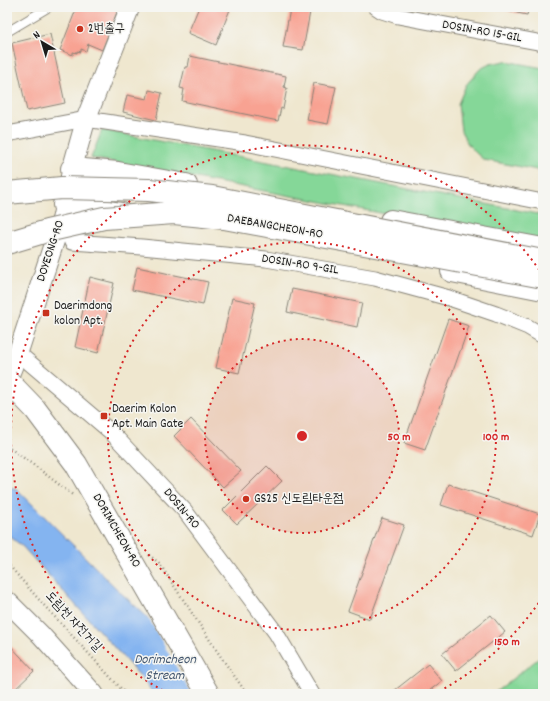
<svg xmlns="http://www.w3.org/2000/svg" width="550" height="701" font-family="Dekko,'Poor Story',sans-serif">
<rect width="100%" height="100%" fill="#f6f6f2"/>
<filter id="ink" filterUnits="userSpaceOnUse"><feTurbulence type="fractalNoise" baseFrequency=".025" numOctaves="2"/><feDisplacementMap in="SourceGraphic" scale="8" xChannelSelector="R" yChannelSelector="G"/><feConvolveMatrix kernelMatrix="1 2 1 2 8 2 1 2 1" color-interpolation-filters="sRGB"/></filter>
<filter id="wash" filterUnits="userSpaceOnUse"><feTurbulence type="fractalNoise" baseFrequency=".012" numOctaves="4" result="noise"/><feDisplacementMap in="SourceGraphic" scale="16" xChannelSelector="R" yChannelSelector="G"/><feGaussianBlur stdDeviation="0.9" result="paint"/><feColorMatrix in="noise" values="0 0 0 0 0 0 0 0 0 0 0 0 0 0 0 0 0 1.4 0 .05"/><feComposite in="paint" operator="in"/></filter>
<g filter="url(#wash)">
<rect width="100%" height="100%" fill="#efe7cf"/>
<!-- green -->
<path fill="#85d798" stroke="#507a5a" d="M505,61L543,68V171L484,160L476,153L468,144L461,131L458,104L466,85L480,69L490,64Z
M102,130L543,215V244L91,158Z
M543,655V694H493Z"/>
<!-- water -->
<path fill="#84b4f0" stroke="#506886" d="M7,486L17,489L121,593L215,679L224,694H153L142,678L23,547L7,534Z"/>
<!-- pier -->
<path fill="#efe7cf" d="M145,612L217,677L226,694H192Z"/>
<g id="blocks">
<!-- building -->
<path fill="#f8a292" d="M77,7H119L102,50L88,44L86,51L81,49V52L77,51V53L73,52V55L60,50Z
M199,7H231L216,45L188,33Z
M487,7H529L527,15Z
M290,9L310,12L303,50L283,47Z
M50,34L65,103L27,111L12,43Z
M190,56L286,76L284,87L287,88L283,109L281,108L278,121L182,101L184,89L180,88L185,67H188Z
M314,83L336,87L328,124L307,120Z
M149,90L162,93L156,120L123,112L127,95L147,99Z
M137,267L208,282L203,305L132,290Z
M90,277L114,283L98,353L75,347Z
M292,289L362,303L357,327L287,312Z
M232,298L255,303L239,373L216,368Z
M448,319L469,326L425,450L404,443Z
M191,419L241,471L223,487L174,436Z
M267,466L282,481L237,524L223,510Z
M448,484L540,514L533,535L441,505Z
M382,518L404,525L370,619L348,611Z
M491,615L505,632L456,671L442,654Z
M7,642L34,671L10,694H7Z
M428,664L442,681L425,694H390Z"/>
</g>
</g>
<g filter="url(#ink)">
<use href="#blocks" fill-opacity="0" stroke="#868276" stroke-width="1"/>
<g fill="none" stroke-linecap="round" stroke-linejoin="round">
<!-- service casing -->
<g stroke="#868276" stroke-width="10">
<path id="service" d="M7,32L49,7"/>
</g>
<!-- minor casing -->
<g stroke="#868276" stroke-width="17">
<path id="minor" d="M376,7L382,11L398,16L543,43
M7,134L86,119L245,143L543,202
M62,219L72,242L142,247L266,259L375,278L449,298L496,314L528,327L543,336
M18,353L111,432L185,511L276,633L312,694"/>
</g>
<!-- tertiary casing -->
<g stroke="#868276" stroke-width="21">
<path id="tertiary" d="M7,381L18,353L62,218L72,169L86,119L130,7
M7,601L41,635L94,694"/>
</g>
<!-- primary casing -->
<g stroke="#868276" stroke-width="24">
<path id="primary" d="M72,169L118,173L186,185
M64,205L122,214
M391,221L543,249
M452,271L543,289"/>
</g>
<!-- path -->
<path stroke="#868276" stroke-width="2.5" stroke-dasharray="1 3" stroke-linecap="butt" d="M7,446L35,466L74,496
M149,555L159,563L221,657L247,694
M7,563L41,602L126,694"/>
<!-- service -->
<use href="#service" stroke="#fff" stroke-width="8"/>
<!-- minor -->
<use href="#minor" stroke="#fff" stroke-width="15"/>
<!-- tertiary -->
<use href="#tertiary" stroke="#fff" stroke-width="19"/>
<!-- primary -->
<use href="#primary" stroke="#fff" stroke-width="22"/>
<!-- primary-bridge casing -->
<g stroke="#868276" stroke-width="24" stroke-linecap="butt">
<path id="primary-bridge" d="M7,193L62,188L149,190L212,197L543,261
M7,243L47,231L104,218L174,213L224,218L543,277
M7,380L35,409L76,464L208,694"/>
</g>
<!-- primary-bridge -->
<use href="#primary-bridge" stroke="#fff" stroke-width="22"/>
</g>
</g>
<!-- distance rings -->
<circle cx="302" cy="436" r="97" fill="#d62828" fill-opacity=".12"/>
<g fill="none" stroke="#d62828" stroke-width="2" stroke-dasharray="2 4">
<circle cx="302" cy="436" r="97"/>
<circle cx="302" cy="436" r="194"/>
<path d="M542 598A290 290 0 0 1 436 693M168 693A290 290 0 1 1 542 274"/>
</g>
<!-- markers -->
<g fill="#c8321e" stroke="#f6f6f2" stroke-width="1.5">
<circle cx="80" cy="29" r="4"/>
<rect x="42" y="309" width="8" height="8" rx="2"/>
<rect x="100" y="412" width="8" height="8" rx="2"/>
<circle cx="246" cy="499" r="4"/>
</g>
<g text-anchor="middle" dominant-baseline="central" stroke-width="3" stroke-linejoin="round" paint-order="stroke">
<!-- poi labels -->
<g font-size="13" fill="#1c1c1c" stroke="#f6f6f2" text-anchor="start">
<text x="88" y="29">2번출구</text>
<text x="54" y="306">Daerimdong<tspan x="54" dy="15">kolon Apt.</tspan></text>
<text x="112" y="409">Daerim Kolon<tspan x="112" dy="15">Apt. Main Gate</tspan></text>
<text x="254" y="499">GS25 신도림타운점</text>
</g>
<!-- street labels -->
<g font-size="13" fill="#1c1c1c" stroke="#f6f6f2">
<text transform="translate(482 32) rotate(10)">DOSIN-RO 15-GIL</text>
<text transform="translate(275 227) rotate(10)">DAEBANGCHEON-RO</text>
<text transform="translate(51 251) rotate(-72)">DOYEONG-RO</text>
<text transform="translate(300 265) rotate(9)">DOSIN-RO 9-GIL</text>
<text transform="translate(181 509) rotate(50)">DOSIN-RO</text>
<text transform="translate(116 531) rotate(60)">DORIMCHEON-RO</text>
<text transform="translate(73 622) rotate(47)">도림천 자전거길</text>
</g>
<!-- water labels -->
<g font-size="14" font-style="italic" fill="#465971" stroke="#f6f6f2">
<text x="165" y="660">Dorimcheon<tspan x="165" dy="16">Stream</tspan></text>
</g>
</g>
<circle cx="302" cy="436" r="6" fill="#d62828" stroke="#f6f6f2" stroke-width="2"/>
<g font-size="12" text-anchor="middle" font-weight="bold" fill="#d62828" stroke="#f6f6f2" stroke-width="3" stroke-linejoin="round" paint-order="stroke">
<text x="399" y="440">50 m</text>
<text x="496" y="440">100 m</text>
<text x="507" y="645">150 m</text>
</g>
<!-- margin -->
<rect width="550" height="701" fill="none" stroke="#f6f6f2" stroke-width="24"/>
<!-- north arrow -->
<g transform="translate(42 42) rotate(322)" stroke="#f6f6f2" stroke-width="3" paint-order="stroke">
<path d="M0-3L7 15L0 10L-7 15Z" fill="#1c1c1c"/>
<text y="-6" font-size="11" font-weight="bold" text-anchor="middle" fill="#1c1c1c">N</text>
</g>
</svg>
